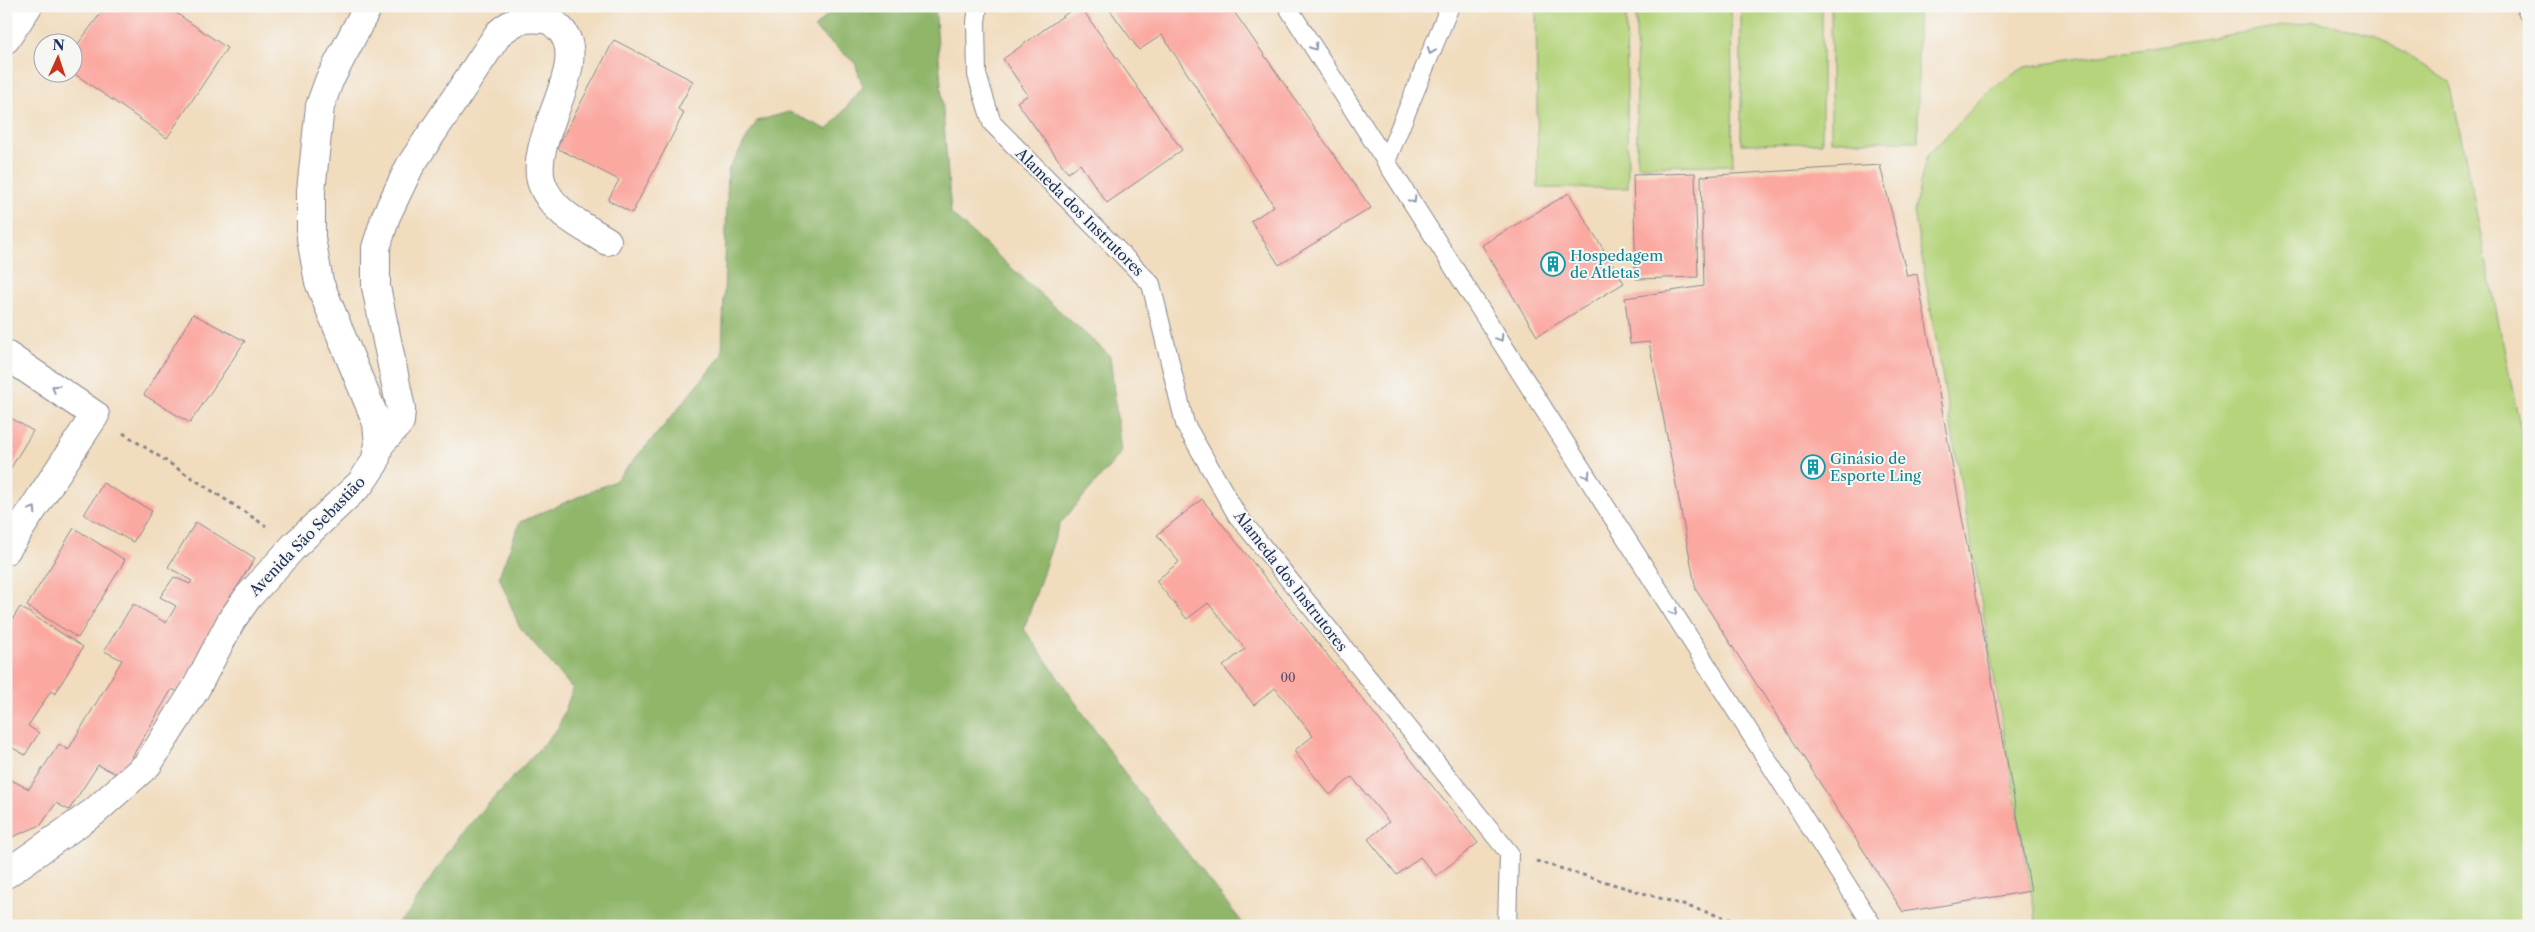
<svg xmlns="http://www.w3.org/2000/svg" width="2535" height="932" font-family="'Libre Caslon Text',serif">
<rect width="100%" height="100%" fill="#f6f6f2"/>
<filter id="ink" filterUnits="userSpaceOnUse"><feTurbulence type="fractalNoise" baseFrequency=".02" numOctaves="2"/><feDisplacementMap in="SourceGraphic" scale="10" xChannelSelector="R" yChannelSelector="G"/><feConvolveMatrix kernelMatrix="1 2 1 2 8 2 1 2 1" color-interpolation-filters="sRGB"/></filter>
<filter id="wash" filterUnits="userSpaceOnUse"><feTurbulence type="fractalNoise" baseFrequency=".0096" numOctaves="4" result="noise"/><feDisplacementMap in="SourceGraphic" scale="20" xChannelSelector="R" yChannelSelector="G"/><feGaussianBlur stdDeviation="1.12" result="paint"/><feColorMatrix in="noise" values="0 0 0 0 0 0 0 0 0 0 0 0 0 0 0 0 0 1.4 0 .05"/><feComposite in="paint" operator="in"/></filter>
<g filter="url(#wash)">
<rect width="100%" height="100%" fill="#f1dcbd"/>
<!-- green -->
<path fill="#b5d47b" stroke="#68826c" d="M1536,6H1626L1628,188H1538Z
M1636,6H1731L1733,165L1637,166Z
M1741,6H1822V143L1741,144Z
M1831,6H1918V141H1831Z
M2315,21L2377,36L2450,83L2529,471V926H2037L1914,212L1926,157L1993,87L2025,67Z"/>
<!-- forest -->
<path fill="#90b66b" stroke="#567264" d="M837,6H935L951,214L1110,356L1121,453L1059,525L1024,629L1131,782L1245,926H394L408,913L460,835L558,728L573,689L519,626L499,576L520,522L615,481L663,427L722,355L728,170L757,121L789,112L828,130L863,87L855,63L814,28Z"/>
<g id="blocks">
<!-- building -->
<path fill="#fba8a0" d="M106,6H166L227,48L167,138L72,72V52Z
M1077,6H1080L1182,150L1107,203L1080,164L1068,173L1017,102L1028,95L1003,59Z
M1115,6H1230L1371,208L1279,265L1251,221L1274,206L1162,35L1139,50L1110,10Z
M614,40L693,81L678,109L684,113L632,213L608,200L619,180L557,148Z
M1880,165L1907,276L1917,274L2031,891L1903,912L1696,590L1649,342L1630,344L1625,298L1704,286L1701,176Z
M1695,173L1698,277L1636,279L1633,175Z
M1569,193L1624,283L1537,336L1482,245Z
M193,314L245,341L190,423L144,395Z
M6,415L33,431L6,476Z
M103,483L152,511L133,542L84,515Z
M1202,499L1478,843L1436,876L1420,857L1397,875L1368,839L1389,822L1352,777L1330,795L1294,751L1313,736L1275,688L1254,705L1223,666L1245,649L1208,603L1187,619L1156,581L1179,562L1157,535Z
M196,522L255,558L229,600L178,692L172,689L121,776L98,765L69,810L56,803L41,825L10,838L6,836V788L11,780L29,789L59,744L68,750L122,660L104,651L133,604L166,623L176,606L160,597L174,577L190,584L192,581L168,567Z
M74,528L125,560L78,638L27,606Z
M20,607L83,647L55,694L51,691L28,726L39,733L25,755L6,744V630Z"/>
</g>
</g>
<g filter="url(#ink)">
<use href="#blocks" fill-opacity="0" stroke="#86868e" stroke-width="1"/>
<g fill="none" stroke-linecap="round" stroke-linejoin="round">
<!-- service casing -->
<g stroke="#86868e" stroke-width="20">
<path id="service" d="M978,6L976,22L977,75L992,123L1151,284L1185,424L1237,515L1509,853L1507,926
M1287,6L1873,926
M2525,6L2529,14
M1387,159L1450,6"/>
</g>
<!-- minor casing -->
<g stroke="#86868e" stroke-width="30">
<path id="minor" d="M6,355L95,415L6,550
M379,445L400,422L401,409L376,287V248L386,216L410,166L499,33C515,20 522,17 544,19C551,20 554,23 559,28C595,62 526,139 542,184C553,213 583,226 607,241
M6,874L94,812L148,764L195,690L231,621L248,597L295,545L361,483L375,462L379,445L377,423L319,282L311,238V191L320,106L329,81L368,6"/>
</g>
<!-- tertiary casing -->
<g stroke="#86868e" stroke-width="30">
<path id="tertiary" d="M6,39L28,6"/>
</g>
<!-- path -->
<path stroke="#86868e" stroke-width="3" stroke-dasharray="4 4" stroke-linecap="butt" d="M123,433L266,526
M1536,861L1753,926"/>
<!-- service -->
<use href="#service" stroke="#fff" stroke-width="18"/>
<!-- minor -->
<use href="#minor" stroke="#fff" stroke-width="28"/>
<!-- tertiary -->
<use href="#tertiary" stroke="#fff" stroke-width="28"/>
</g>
<!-- one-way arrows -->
<defs><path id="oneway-chevron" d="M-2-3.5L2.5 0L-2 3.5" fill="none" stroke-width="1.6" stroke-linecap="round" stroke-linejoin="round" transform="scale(1.25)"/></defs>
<g stroke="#8d97ae">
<use href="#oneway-chevron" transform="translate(1314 47) rotate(57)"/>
<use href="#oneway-chevron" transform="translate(1431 51) rotate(112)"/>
<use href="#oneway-chevron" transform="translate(1413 200) rotate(58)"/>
<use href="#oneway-chevron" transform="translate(1500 338) rotate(58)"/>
<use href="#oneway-chevron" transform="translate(55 388) rotate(-146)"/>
<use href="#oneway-chevron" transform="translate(1587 475) rotate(58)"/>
<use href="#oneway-chevron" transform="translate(33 510) rotate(-57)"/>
<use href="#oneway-chevron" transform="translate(1674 612) rotate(58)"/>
</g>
</g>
<!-- icons -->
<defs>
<g id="building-ring" transform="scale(1.25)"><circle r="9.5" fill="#f6f6f2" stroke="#0f9aa8" stroke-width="1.5"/><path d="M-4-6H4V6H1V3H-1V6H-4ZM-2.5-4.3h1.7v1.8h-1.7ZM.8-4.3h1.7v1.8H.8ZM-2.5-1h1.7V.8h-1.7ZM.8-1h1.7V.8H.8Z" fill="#0f9aa8"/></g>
</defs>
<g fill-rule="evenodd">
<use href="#building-ring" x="1553" y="264"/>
<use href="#building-ring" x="1813" y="467"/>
</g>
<g text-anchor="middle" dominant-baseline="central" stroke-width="4" stroke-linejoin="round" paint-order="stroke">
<!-- number labels -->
<g font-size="12" fill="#534d6e">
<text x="1288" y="677">00</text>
</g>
<!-- street labels -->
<g font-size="15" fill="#1b2f5e" stroke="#f6f6f2">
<text transform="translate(1080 212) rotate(45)">Alameda dos Instrutores</text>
<text transform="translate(307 536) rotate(-46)">Avenida São Sebastião</text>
<text transform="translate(1291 581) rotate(52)">Alameda dos Instrutores</text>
</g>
<!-- culture labels -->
<g font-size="15" fill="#0d838f" stroke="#f6f6f2" text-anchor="start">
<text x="1570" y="255">Hospedagem<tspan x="1570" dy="17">de Atletas</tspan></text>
<text x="1830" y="458">Ginásio de<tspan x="1830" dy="17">Esporte Ling</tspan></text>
</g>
</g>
<!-- margin -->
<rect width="2535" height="932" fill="none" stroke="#f6f6f2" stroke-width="25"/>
<!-- north arrow -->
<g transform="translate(58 58) rotate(3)"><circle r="24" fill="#f6f6f2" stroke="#9ea6b7"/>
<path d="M0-4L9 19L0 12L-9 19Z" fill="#c8321e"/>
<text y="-8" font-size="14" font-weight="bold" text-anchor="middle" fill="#1b2f5e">N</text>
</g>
</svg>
